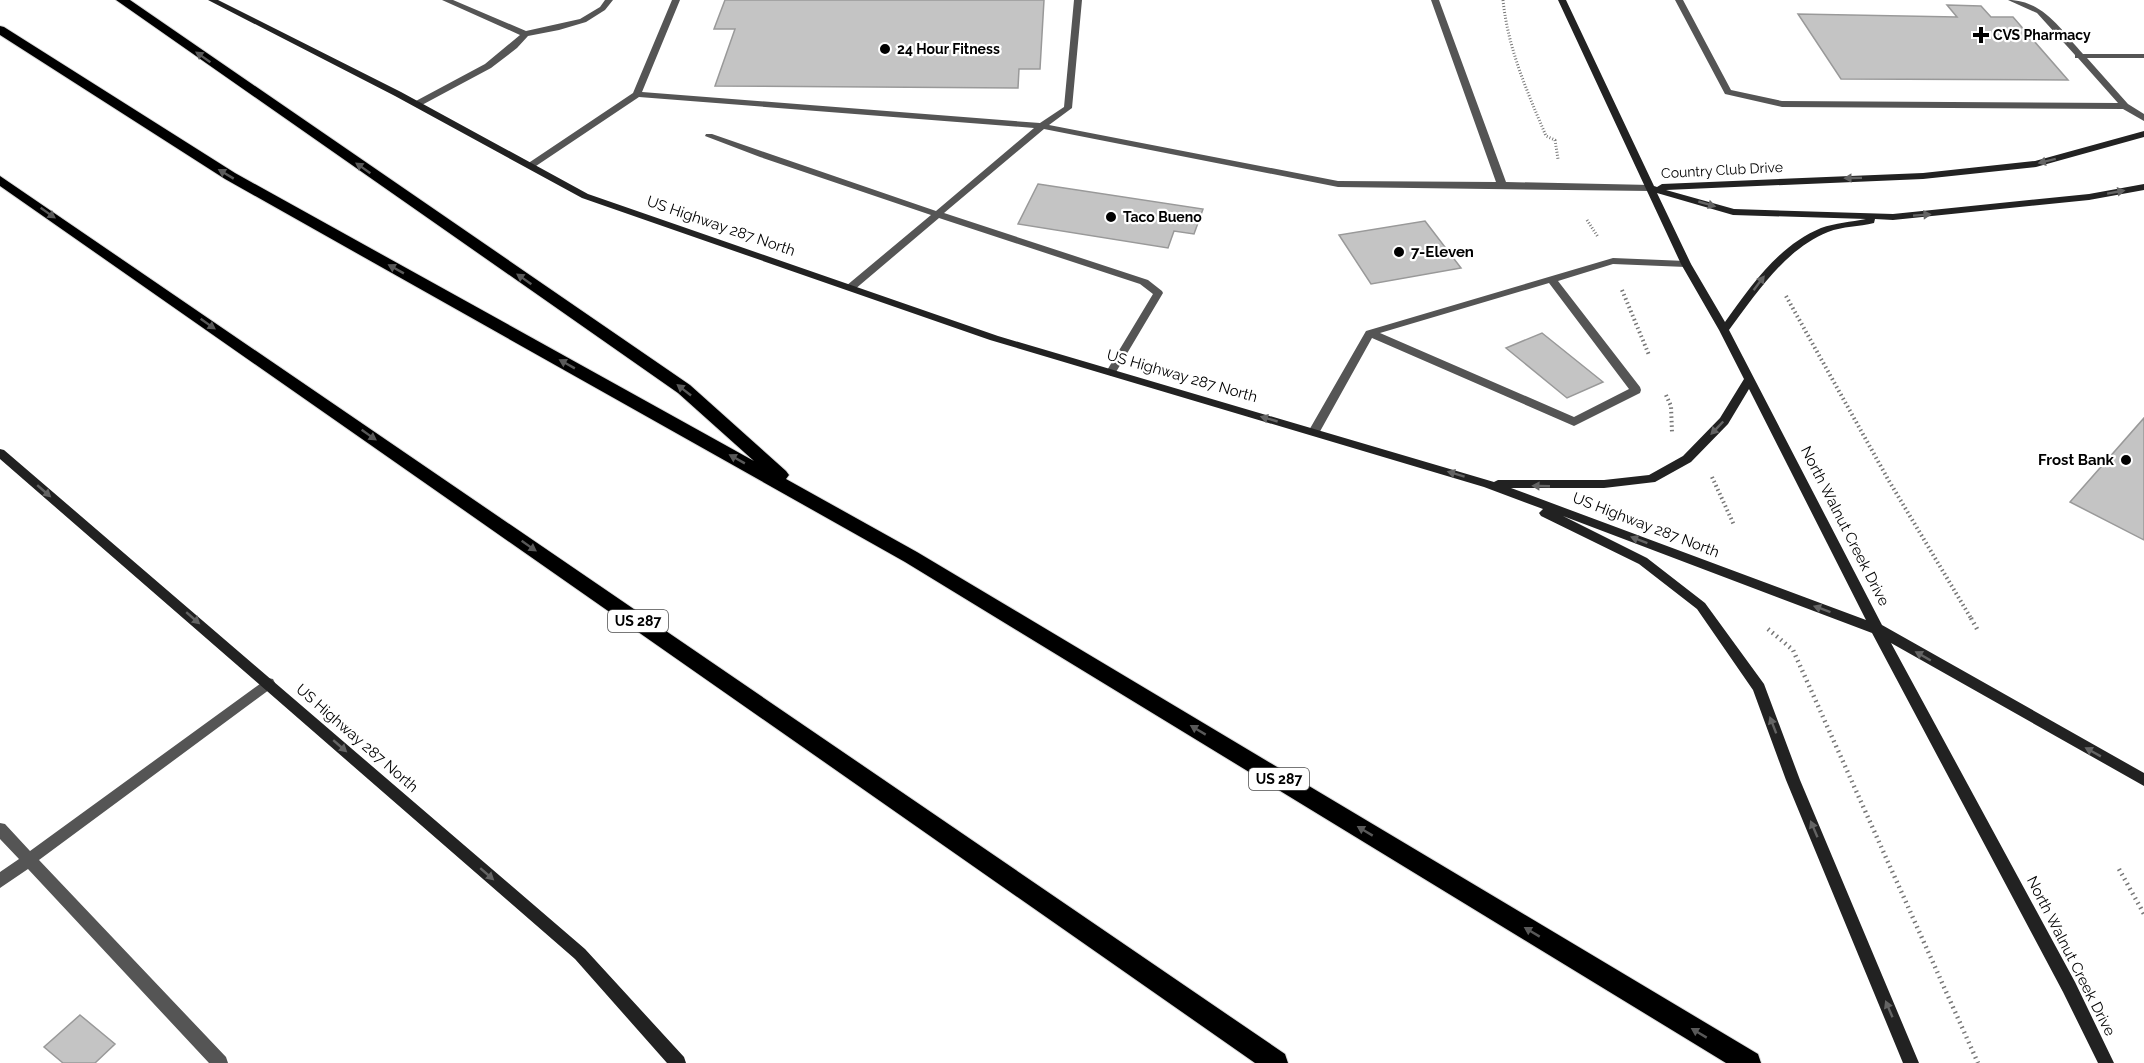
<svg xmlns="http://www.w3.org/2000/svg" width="2144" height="1063" font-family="Raleway,sans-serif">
<rect width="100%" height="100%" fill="#fff"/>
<!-- building -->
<path fill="#c4c4c4" stroke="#999" stroke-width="1.5" d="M725,0H1044L1040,69H1019L1018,88L715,86L735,29H714Z
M1947,5L1981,6L1991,17H2013L2068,80L1841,79L1798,14L1957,17Z
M1038,184L1203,209L1194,234L1174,231L1168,248L1018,224Z
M1425,221L1461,268L1371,284L1339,235Z
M1542,333L1603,382L1567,398L1506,348Z
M2144,418V540L2070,502Z
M80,1015L115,1044L95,1063H63L44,1047Z"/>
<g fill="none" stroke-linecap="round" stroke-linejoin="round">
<!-- motorway casing -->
<g stroke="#dbdbdb" stroke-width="2">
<path id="motorway" d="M116,0H130L690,385L786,471L789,475L786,479L917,552L1758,1054L1761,1063H1726L905,562L225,179L0,35V26L4,27L235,173L754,461L678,393Z
M0,176L1285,1054L1288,1063H1255L0,186Z"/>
</g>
<!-- path-far2 -->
<path stroke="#777" stroke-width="3" stroke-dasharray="1 2" stroke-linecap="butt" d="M1503,0C1508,49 1527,91 1546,136L1555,140L1558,159
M1587,220L1598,237"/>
<!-- path-far1 -->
<path stroke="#777" stroke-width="4" stroke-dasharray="1.5 3" stroke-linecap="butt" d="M1622,290L1649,355
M1786,296L1889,481L1972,620
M1666,395L1671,406L1672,432
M1712,477L1734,525"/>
<!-- path -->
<path stroke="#777" stroke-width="4.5" stroke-dasharray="1.5 4" stroke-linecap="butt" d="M1971,618L1977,629
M1768,629L1793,650L1978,1063
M2119,869L2144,914"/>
<!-- service -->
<path fill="#555" fill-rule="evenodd" d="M442,0H453L526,31L580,19L600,7L605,0H613L605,10L586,22L559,30L528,36L517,48L491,68L420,106H414V102L485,64L520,35Z
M672,0H680L642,92L1040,123L1064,107L1074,0H1082L1072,108L1049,125L1338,181L1496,182L1431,0H1439L1506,182L1651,185L1656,188L1651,191L1338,187L1044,129L944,213L1148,280L1162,291L1163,293L1116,372L1111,376L1106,372L1153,294L1140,284L939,218L854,290H846V286L931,215L760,157L705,136L706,134H712L936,211L1034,128L639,97L533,168H527V164L633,93Z
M1675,0H1683L1731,90L1782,101L2118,103L2078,58H2075V55L2037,13L2008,0C2043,0 2061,30 2083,54H2144V58H2087L2128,104L2144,114V121L2123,109L1782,107L1725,94Z
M1613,258L1686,261L1691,264L1686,267L1613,264L1558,281L1640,387L1641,390L1640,393L1574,426L1372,338L1318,435L1314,436L1308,432L1366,331ZM1549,283L1629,389L1574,417L1380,333Z
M268,678L273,679L275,683L273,687L39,860L226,1057L228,1063H209L28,869L0,888V872L19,859L0,839V823L5,824L30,851Z"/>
<!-- secondary -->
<path fill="#222" fill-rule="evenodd" d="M208,0H218L401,92L588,194L998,336L1494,482L1498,480H1604L1649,475L1683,456L1720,418L1744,379L1719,330L1681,264L1558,0H1566L1654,186L1657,187L1662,184L1923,173L2035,161L2144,131V137L2036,167L1923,179L1666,190L1734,209L1893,214L2089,194L2144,184V190L2089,200L1893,220L1875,219L1874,223C1859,227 1843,226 1828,232C1784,250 1757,293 1729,330L1882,625L2144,773V786L1891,643L2075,982L2114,1063H2098L2063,992L1872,633L1563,516L1647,558L1705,603L1764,684L1800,780L1919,1063H1903L1786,780L1753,690L1697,609L1639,564L1541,516L1539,513L1543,509L1484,487L990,340L582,198L395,96ZM1657,193L1733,215L1866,219C1851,222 1835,223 1821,228C1778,246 1751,286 1725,322L1691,264ZM1749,389L1866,620L1511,488H1604L1655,482L1691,462L1728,424Z
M0,449L4,450L585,949L684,1057L686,1063H667L575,959L0,459Z"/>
<!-- motorway -->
<use href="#motorway" fill="#000" fill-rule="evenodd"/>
</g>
<!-- one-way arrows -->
<defs><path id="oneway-solid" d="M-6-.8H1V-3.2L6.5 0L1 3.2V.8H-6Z" transform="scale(1.5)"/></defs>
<g fill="#595959">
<use href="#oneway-solid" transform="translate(203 57) rotate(-145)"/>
<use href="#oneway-solid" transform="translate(363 168) rotate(-145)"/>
<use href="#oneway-solid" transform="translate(226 174) rotate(-149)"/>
<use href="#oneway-solid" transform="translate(48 213) rotate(35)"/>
<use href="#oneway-solid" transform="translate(396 269) rotate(-151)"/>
<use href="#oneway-solid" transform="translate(524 279) rotate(-145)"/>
<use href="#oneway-solid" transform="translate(208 324) rotate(35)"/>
<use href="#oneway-solid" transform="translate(567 364) rotate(-151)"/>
<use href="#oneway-solid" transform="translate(684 390) rotate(-142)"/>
<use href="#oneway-solid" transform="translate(369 435) rotate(35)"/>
<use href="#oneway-solid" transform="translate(737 459) rotate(-151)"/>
<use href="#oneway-solid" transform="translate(529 546) rotate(35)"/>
<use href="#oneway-solid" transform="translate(1198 730) rotate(-149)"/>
<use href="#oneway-solid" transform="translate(1365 831) rotate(-149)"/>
<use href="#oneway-solid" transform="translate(1532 932) rotate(-149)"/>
<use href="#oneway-solid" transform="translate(1699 1033) rotate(-149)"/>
</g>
<g fill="#646464">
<use href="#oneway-solid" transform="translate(2047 161) rotate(166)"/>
<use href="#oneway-solid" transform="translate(1853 178) rotate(179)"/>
<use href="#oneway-solid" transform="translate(2116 192) rotate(-10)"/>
<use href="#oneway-solid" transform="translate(1707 204) rotate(16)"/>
<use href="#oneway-solid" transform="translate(1922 215) rotate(-4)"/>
<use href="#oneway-solid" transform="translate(1759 283) rotate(-53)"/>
<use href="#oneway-solid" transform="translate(1269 419) rotate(-164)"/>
<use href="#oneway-solid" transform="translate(1717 428) rotate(134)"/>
<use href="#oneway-solid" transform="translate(1456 474) rotate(-163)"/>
<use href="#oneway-solid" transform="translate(1541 486) rotate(-178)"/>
<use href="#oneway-solid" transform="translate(44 491) rotate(41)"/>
<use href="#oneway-solid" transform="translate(1639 540) rotate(-159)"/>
<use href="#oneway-solid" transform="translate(1822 609) rotate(-160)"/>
<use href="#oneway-solid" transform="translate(193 618) rotate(41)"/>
<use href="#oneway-solid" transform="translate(1923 656) rotate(-150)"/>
<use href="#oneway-solid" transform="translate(1773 725) rotate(-111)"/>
<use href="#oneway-solid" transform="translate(340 746) rotate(41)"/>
<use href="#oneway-solid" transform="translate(2093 752) rotate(-151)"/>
<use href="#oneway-solid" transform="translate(1814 829) rotate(-113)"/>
<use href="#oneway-solid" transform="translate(487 874) rotate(41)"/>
<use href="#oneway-solid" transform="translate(1889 1009) rotate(-113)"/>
</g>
<!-- markers -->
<g fill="#000" stroke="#fff" stroke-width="2">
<path d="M1978 26h6v6h6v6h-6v6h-6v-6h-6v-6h6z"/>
<circle cx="885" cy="49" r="6"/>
<circle cx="1111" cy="217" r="6"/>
<circle cx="1399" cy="252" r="6"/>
<circle cx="2126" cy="460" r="6"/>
</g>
<g text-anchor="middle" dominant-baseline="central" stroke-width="4.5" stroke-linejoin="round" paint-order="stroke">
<!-- far-poi labels -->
<g font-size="14" font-weight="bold" fill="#000" stroke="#fff" text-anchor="start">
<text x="1993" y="35">CVS Pharmacy</text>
<text x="897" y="49">24 Hour Fitness</text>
<text x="1123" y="217">Taco Bueno</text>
</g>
<!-- far-street labels -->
<g font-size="14" fill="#000" stroke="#fff">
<text transform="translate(1722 170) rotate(-3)">Country Club Drive</text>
</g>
<!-- shield labels -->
<g fill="#fff" stroke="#4c4c4c" stroke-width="1.5">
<rect x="608" y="610" width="60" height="22" rx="4.5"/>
<rect x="1249" y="768" width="60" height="22" rx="4.5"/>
</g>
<g font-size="14" font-weight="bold" fill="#000">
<text x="638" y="621">US 287</text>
<text x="1279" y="779">US 287</text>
</g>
<!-- street labels -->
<g font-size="15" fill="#000" stroke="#fff">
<text transform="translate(721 226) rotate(19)">US Highway 287 North</text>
<text transform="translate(1182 376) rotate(16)">US Highway 287 North</text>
<text transform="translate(1646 525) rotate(21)">US Highway 287 North</text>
<text transform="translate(1845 526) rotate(63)">North Walnut Creek Drive</text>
<text transform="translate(357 738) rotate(41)">US Highway 287 North</text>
<text transform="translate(2071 956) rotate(63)">North Walnut Creek Drive</text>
</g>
<!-- poi labels -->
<g font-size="15" font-weight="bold" fill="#000" stroke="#fff" text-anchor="start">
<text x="1411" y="252">7-Eleven</text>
<text x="2114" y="460" text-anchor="end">Frost Bank</text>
</g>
</g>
</svg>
